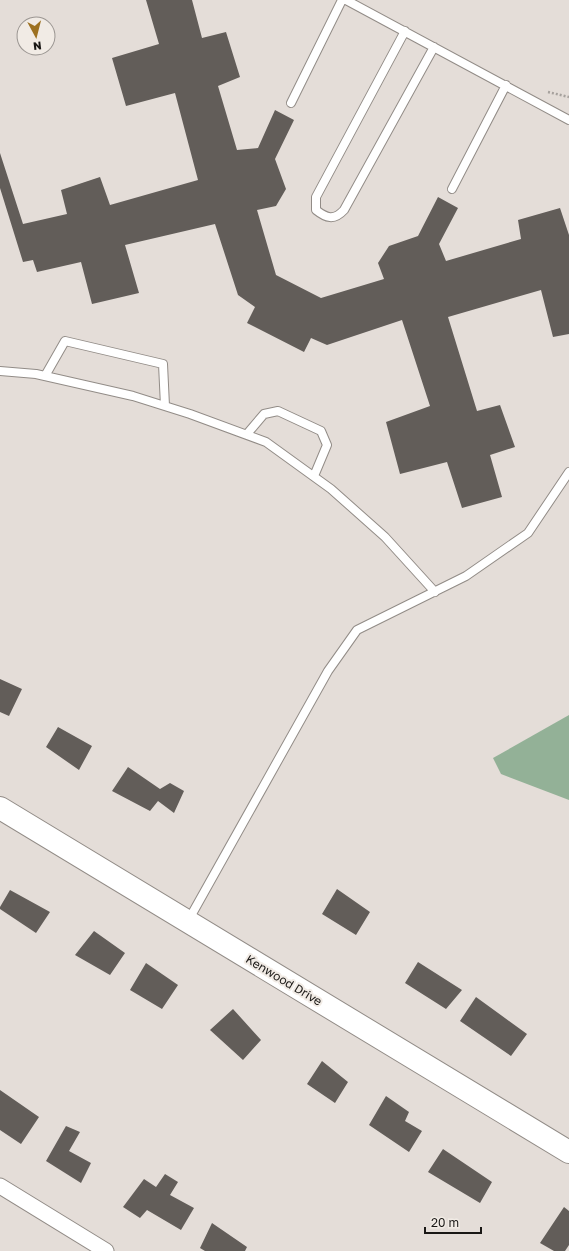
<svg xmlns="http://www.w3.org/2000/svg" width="569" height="1251" font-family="'Golos Text',sans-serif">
<rect width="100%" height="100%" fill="#e4ddd8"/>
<!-- forest -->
<path fill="#93b197" d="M569,715V800L501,774L493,758Z"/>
<!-- building -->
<path fill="#625d59" d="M146,0H192L202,38L226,32L240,77L218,86L237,150L258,148L275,110L294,120L275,159L286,189L276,206L257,210L276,275L321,298L384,279L378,263L389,246L418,236L438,197L458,208L439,244L446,261L521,239L518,220L560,208L569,235V334L553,337L541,290L448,317L477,411L500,405L515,447L490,455L502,497L462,508L447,462L400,474L386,422L430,406L402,320L327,345L311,338L304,352L247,323L255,307L238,295L215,224L125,245L139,293L92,304L81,262L37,272L33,260L23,262L0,188V153L23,224L67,214L61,190L100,177L110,205L198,180L175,93L126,106L112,58L159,44Z
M0,679L22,689L9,716L0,712Z
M58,727L92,746L79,770L46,747Z
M128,767L160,789L170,783L184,791L174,813L158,801L150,811L112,791Z
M337,889L370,912L356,935L322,914Z
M10,890L50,912L36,933L0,909V907Z
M94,931L125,953L110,975L75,955Z
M418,962L462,990L446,1009L405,983Z
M146,963L178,985L162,1009L130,990Z
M476,997L527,1034L511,1056L460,1021Z
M233,1009L261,1040L243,1060L210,1030Z
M322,1061L348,1082L335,1103L307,1084Z
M0,1090L39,1117L21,1144L0,1130Z
M386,1096L409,1112L405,1121L422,1131L409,1152L369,1125Z
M66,1126L80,1132L69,1151L91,1163L81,1183L46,1161Z
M443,1149L492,1182L480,1203L428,1172Z
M165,1174L178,1182L170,1195L194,1208L181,1230L147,1210L140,1218L123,1207L144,1179L156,1187Z
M564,1207L569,1211V1245L565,1251H554L540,1243Z
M212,1223L247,1247L245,1251H205L200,1248Z"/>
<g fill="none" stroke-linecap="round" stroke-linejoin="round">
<!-- lane casing -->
<g stroke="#928c87" stroke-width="10">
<path id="lane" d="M346,0L569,120
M405,31L316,197V210C326,218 334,221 344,210L434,47
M291,103L342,0
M452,189L506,85
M0,371L36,374L133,396L190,414L266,442L331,489L385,537L435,592
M45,376L65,341L163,364L165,406
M247,434L264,414L278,411L321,431L327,445L314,476
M188,921L328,671L357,630L466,576L528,533L569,472"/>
</g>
<!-- street casing -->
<g stroke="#928c87" stroke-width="17">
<path id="street" d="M0,1186L106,1251"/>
</g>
<!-- secondary casing -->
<g stroke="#928c87" stroke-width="24">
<path id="secondary" d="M0,808L569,1152"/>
</g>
<!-- path -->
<path stroke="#a6a19d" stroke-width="2.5" stroke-dasharray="2 2" stroke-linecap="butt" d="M548,92L569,97"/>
<!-- lane -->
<use href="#lane" stroke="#fff" stroke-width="8"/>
<!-- street -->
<use href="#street" stroke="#fff" stroke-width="15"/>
<!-- secondary -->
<use href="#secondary" stroke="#fff" stroke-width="22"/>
</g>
<g text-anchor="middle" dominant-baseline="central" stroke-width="4" stroke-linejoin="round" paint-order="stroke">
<!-- street labels -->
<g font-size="12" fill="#191715" stroke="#f1ebe5">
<text transform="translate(284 980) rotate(31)">Kenwood Drive</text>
</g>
</g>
<!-- north arrow -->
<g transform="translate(36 36) rotate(173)"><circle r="19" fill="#f1ebe5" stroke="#9b9692"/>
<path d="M0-3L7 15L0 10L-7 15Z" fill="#9d7121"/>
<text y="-6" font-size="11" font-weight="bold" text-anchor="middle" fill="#191715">N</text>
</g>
<!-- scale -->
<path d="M425 1227v6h56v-6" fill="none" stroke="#191715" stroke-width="2"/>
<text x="431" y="1227" font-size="12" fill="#191715" stroke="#f1ebe5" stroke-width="3" paint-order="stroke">20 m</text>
</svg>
